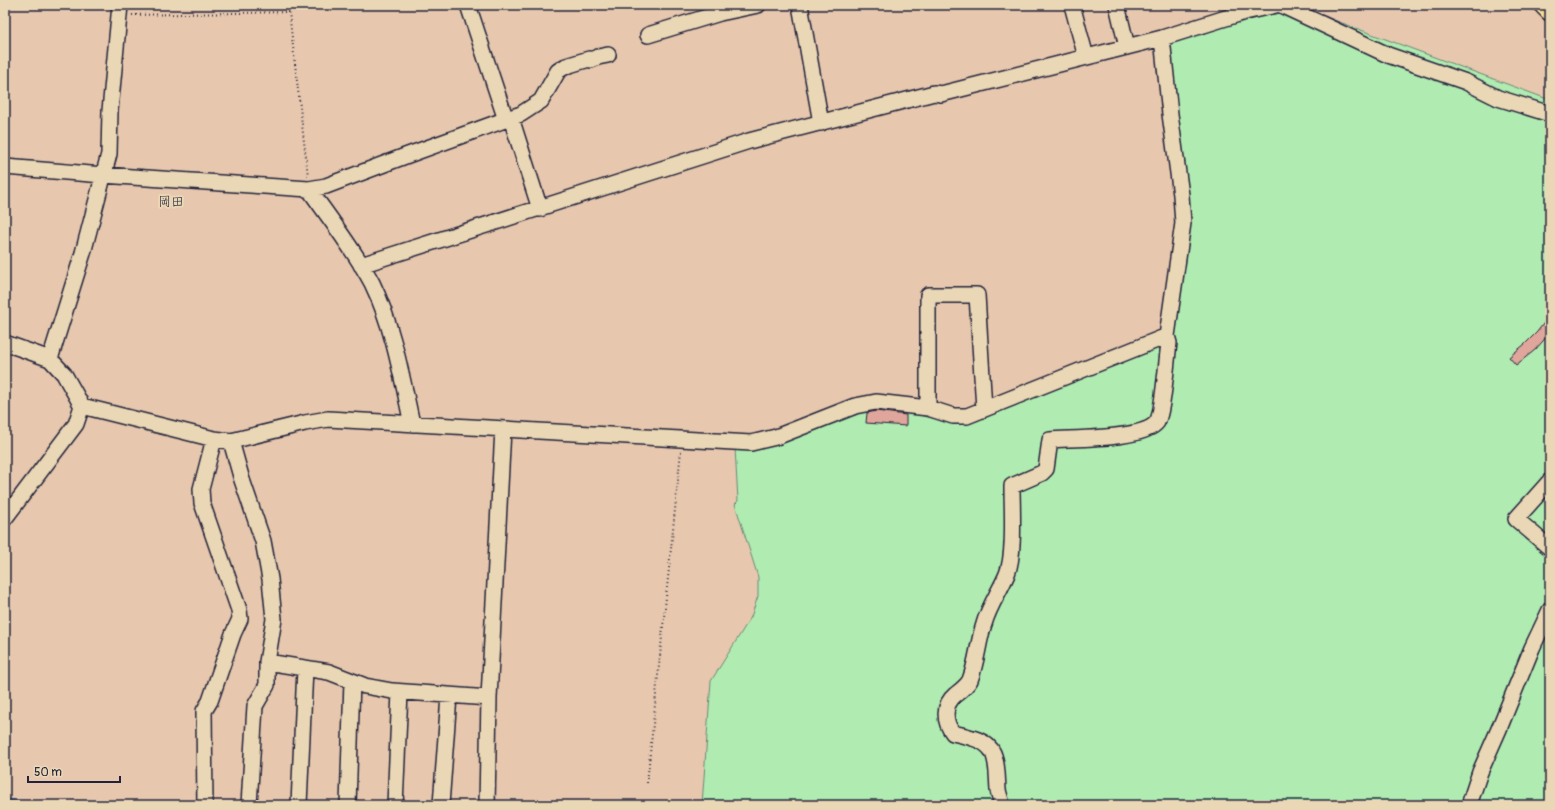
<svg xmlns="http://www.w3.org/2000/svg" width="1555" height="810" font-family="Pangolin,'Klee One',sans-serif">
<rect width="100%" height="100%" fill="#e7c8ae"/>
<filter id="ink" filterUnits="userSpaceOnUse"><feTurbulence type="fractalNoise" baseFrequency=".025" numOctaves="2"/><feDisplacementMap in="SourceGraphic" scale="8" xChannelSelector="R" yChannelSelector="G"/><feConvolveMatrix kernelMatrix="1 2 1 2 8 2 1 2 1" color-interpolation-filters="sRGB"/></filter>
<g filter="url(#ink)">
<!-- green -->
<path fill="#b0ecb1" stroke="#698776" d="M1299,7L1550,100V805H702L711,681L751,617L758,596V577L735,504L738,501L735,448L832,413L883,407L951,422L1160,344L1189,214L1168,48L1170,43L1271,10Z"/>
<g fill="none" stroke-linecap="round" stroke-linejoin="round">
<!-- stream -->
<path stroke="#6589a9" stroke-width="3.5" d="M5,800L34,805"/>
</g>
<!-- building -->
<path fill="#e0a69c" stroke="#22223b" d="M1550,315V333L1535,350L1516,365L1509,357L1525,344L1537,332Z
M876,411L906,415V426L866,423L867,413Z"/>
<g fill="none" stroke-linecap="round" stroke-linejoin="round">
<!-- minor casing -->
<g stroke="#22223b" stroke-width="18">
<path id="minor" d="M468,5L506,120
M800,5L821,123
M1072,5L1086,57
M1117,5L1127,47
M1281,5L1388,55L1466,82L1498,98L1550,114
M648,35L720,13L758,5
M511,118L540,209
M5,167L103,175L309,189L326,186L408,155L521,114L541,101L558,71L566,66L589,59L591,60L598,57L608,55
M309,189C330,219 355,251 372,283C393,326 402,378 412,424
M361,265L749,141L934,93L941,94L1162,38L1245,12L1276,5
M5,343L50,359L64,374L82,406L214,439L231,441L305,423L328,419L751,443L776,437L855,406L876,402L928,408L953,416H967L1167,336L1183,223L1181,195L1170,114L1162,38
M50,359L83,253L109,154L110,111L120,5
M928,408V295H977L984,409
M231,441L242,480L263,541L270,579L274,619L267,662V685L255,706L249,805
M1550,481L1516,519L1550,548
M5,518L76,424L82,406
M267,662L329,672L365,686L392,691L489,698
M205,805L204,711L210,701L233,634L240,619L239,610L202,503L201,489L214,439
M299,805L305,668
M348,805L352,681
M395,805L400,692
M441,805L449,696
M487,805L489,698L503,429
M1002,805C1001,800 999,795 998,790C997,778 998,764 993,753C987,739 965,736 953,733C944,722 943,705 955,695C960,691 967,686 970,680C977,662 978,642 984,624C989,606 1000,591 1007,574C1015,555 1012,508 1012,486L1042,473L1046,469L1050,440C1072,438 1144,440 1157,422C1163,413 1167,357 1169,343L1167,336
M1469,805L1480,772L1499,729L1532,648L1550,610"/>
</g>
<!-- major casing -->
<g stroke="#22223b" stroke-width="22">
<path id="major" d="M1544,5L1550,11"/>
</g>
<!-- path -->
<path stroke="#22223b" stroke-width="2" stroke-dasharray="1 3" stroke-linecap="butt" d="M286,5L289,12L308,176
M132,15L289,12L296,5
M647,783L681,451"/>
<!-- minor -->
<use href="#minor" stroke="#ead7b5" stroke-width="15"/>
<!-- major -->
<use href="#major" stroke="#fadf96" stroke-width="19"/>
</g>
</g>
<g text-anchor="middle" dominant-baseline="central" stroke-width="4" stroke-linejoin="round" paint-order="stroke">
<!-- quarter labels -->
<g font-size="13" fill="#22223b" stroke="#ead7b5">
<text x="171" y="202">岡田</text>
</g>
</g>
<!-- margin -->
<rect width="1555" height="810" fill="none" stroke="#ead7b5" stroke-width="20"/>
<rect x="10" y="10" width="1535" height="790" fill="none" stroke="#22223b" stroke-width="1.5" filter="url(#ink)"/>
<!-- scale -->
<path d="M28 776v6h92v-6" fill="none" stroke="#22223b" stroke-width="2"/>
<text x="34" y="776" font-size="12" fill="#22223b" stroke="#ead7b5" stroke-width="3" paint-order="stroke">50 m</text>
</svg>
